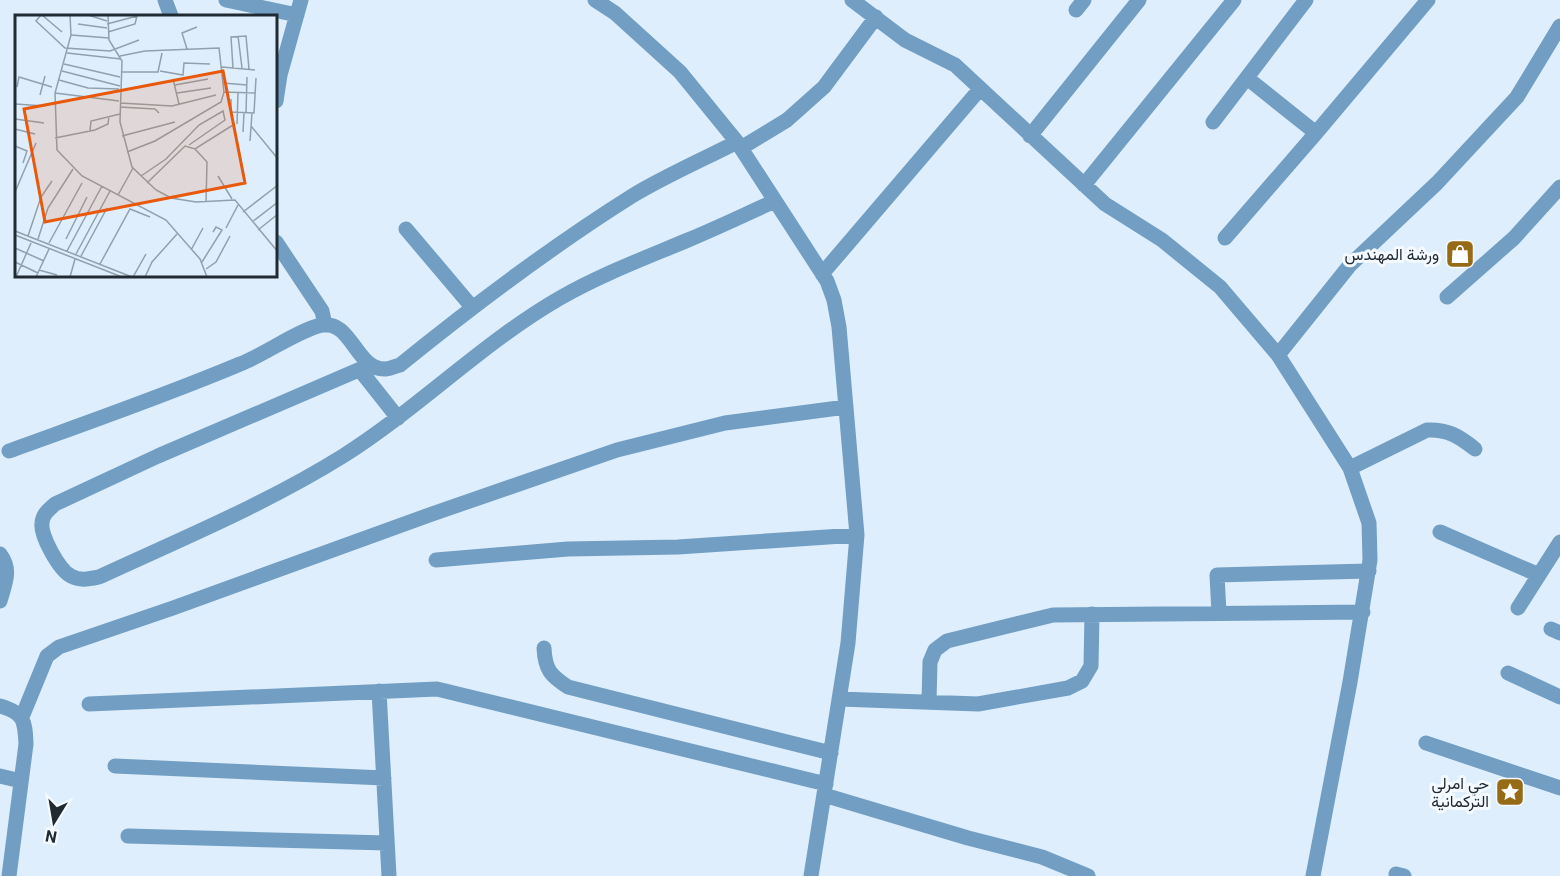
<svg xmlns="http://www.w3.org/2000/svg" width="1560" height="876" font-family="Roboto,Vazirmatn,sans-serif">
<rect width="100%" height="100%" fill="#deeefc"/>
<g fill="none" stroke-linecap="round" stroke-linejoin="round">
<!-- minor -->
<path stroke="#719ec2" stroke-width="15" d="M165,0L171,16
M226,0L297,15
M595,0L615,13L680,72L737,142L827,281L834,300L839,327L857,535L848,643L811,876
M852,0L905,40L955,65L1105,204L1162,240L1220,287L1278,355L1350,468L1369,523L1370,560L1350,682L1313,876
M1076,10L1084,0
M1247,78L1316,133
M276,101L280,75L301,0
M1213,122L1306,0
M1030,136L1139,0
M741,148L787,120L824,87L876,17
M1084,185L1234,0
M406,229L472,307
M1225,238L1316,133L1428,0
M276,242L322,311L325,325
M822,274L980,89
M1447,297L1514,238L1560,187
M1278,355L1350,265L1437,183L1517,97L1560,26
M370,365L158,456L55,504C49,510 43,513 42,523C40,535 59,570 71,576C80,581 89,579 99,577C181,539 266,504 343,456C419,408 482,343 560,298C600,275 645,258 688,240C717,228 746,214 775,201
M360,370L398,418
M9,451C86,423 164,396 240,364C264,355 300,329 322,325C352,320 356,371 386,369C391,368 396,366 400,365C474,305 551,247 632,196C665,176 702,160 737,142
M1350,468L1427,430C1447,429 1459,436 1475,449
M1440,532L1539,575
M0,554C12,570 5,583 0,601
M436,560L568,549L678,547L857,535
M1518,608L1560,542
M1219,613L1217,575L1369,571
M1551,629L1560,633
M544,648C545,670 551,676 568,687L831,753
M1508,673L1560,697
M379,691L389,876
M839,699L978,704L1068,688L1082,681L1091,666L1092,614
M929,701L930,662L935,650L947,641L1053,615L1363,612
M89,704L437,689L826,784
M0,706C24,713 25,720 26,744L9,876
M22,717L47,656L59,647L173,608L432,514L617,450L725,423L846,407
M1426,743L1560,788
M115,766L384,778
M0,776L21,781
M824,795L968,838L1042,857L1088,876
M128,836L387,843
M1396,874L1404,876"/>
</g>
<!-- icons -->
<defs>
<g id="shop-square" transform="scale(1.5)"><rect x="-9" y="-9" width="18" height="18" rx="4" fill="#956b16" stroke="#f4faff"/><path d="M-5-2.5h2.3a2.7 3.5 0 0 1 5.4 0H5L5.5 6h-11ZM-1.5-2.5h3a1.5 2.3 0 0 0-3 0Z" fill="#fff"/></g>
<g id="sight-square" transform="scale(1.5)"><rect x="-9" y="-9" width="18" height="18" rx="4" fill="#956b16" stroke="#f4faff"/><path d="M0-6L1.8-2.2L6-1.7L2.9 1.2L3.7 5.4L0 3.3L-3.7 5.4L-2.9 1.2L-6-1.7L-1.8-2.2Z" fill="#fff"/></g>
</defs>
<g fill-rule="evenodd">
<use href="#shop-square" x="1460" y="254"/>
<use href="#sight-square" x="1510" y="792"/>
</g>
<g text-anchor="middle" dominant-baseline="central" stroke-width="6" stroke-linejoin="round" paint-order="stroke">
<!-- poi labels -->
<g font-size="16" fill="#202a33" stroke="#f4faff" text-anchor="end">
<text x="1439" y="254">ورشة المهندس</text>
<text x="1489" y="783">حي امرلي<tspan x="1489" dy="18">التركمانية</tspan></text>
</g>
</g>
<!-- overview -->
<g transform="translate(15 15)">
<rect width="262" height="262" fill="#deeefc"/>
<path fill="none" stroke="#92a0ac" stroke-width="1.5" d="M26,0L21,6L50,33L95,36L124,25M27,0L47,17M55,0L56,20L40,78L42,135L67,161L151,205L185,244L192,262M73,0L92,6M93,0L94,25L107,46L105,107L117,152L141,175L156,183L181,187L220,185L263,237M63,9L92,13M92,9L122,1M93,17L120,9L122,1M56,20L94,23M223,21L227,53M172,34L167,18L182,12M52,38L106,44M105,41L130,36L204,33L209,77L240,78M49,49L105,62M207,52L240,55M218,53L216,22L231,21L234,54M47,56L105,71M145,56L168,60L169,48L195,49M106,57H143L147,38M158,64L164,89M44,65L73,73L104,74M208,68L232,70M160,70L193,64M2,72L4,62L37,72M40,78L104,86M162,78L196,73M25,80L30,61M216,84V97L239,98L241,63M105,88L157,91L201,80M0,89L30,91M105,92L140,94L144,98M231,98L232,62M0,104L29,108M222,109L223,78M236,111L263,144M0,114L20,119M75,116L76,106L105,99M228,117L229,98M107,121L160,107M40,123L80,115L93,109L94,101M235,126L237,98M0,131L12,136L8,148M180,134L192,147L191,187M112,137L140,126L206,87L209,77M126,161L151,144L184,110L208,96L210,105L174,130M203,161L217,184M132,168L170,131L180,134L218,110M0,177L21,128M103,180L118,153M228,197L263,170M237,207L263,187M211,213L223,190M243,215L263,199M0,216L117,262M0,220L107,262M13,221L26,182L37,166M23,224L33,193L58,154M51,224L72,182M34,228L67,168M0,233L29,246M176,235L188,213M52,236L87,171M61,239L95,176M66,241L92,193M0,247L23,258M187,247L207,215L201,212L198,217M85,249L115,194L135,202M191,254L201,247L215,221M24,255L42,260M1,262L16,228M21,262L34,234M55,262L60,244M118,262L131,239M130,262L137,247L162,219"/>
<path fill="#e8590c" fill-opacity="0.15" stroke="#e8590c" stroke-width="3" d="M208,56L230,168L30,207L9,94Z"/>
<rect width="262" height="262" fill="none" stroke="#202a33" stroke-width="3"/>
</g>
<!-- north arrow -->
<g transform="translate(54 822) rotate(191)" stroke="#f4faff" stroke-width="4.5" paint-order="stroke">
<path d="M0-4.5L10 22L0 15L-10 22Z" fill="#202a33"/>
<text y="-9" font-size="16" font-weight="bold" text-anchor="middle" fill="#202a33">N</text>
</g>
</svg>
